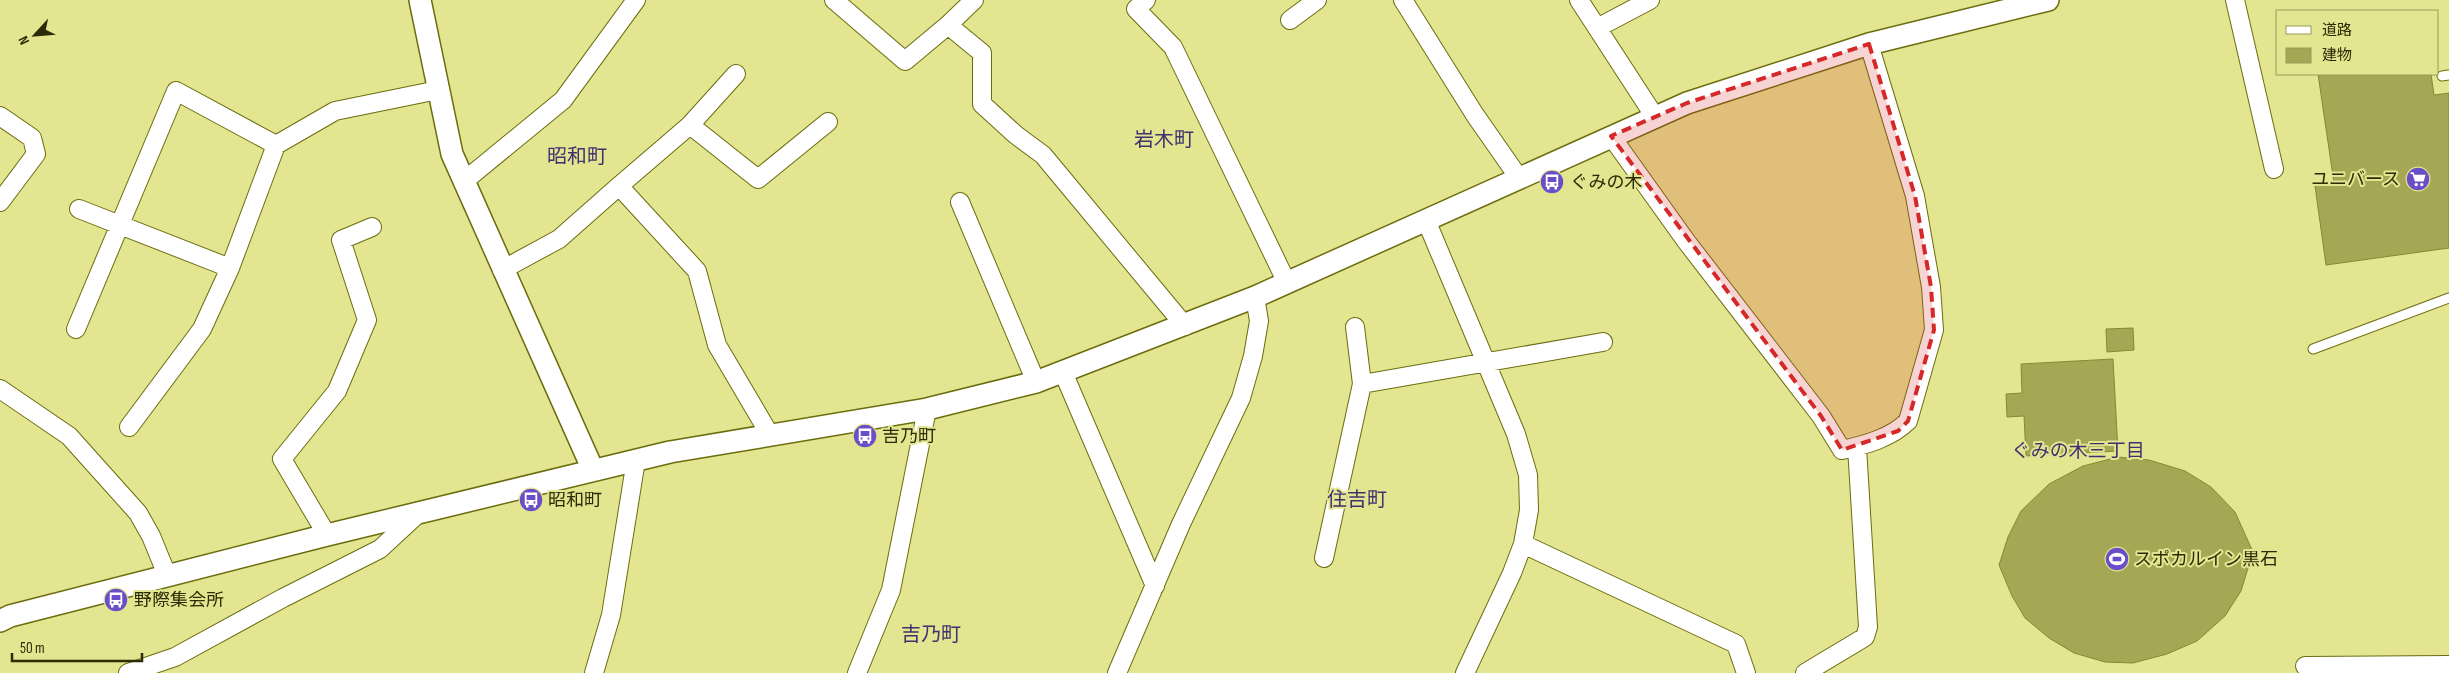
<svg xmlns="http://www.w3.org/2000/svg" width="2449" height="673" font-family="'Sofia Sans Condensed','Noto Sans JP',sans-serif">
<rect width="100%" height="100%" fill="#e3e590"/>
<!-- building -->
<path fill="#a6a754" stroke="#878833" d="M2318,74H2431L2434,95L2449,93V248L2326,265L2315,186L2334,183Z
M2133,328L2134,350L2107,352L2106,329Z
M2113,359L2118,451L2026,456L2024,416L2007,417L2006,394L2022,393L2021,364Z
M2118,457L2149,460L2185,471L2211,487L2235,512L2253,552L2241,591L2225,616L2197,641L2167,654L2133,663L2105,662L2074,653L2049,638L2025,618L2012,596L1999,565L2008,537L2021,511L2049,484L2083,466Z"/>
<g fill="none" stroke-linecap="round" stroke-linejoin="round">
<!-- service casing -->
<g stroke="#6c6c0f" stroke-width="11">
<path id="service" d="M2442,76L2449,75
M2313,349L2449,298"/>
</g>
<!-- minor casing -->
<g stroke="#6c6c0f" stroke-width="20">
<path id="minor" d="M834,0L905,61L948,25L982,53V104L1016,135L1043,155L1185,326
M1146,0L1136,9L1173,47L1287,283
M1403,0L1475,115L1519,178
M1579,0L1655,117
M2235,0L2274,169
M1290,20L1317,0
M948,25L974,0
M1597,28L1650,0
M0,116L32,138L36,154L0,202
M690,125L758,179L828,122
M1611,136L1686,241L1821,416L1842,450C1865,445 1891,438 1908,421L1934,330L1931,287L1915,196L1869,44
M463,182L563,100L636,0
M619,186L690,125L736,74
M960,202L1036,382
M79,209L230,268
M1426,220L1516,434L1528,475L1529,510L1523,544L1512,573L1465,673
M502,270L559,239L619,186L697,271L717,345L770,435
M76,329L176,91L276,145
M1063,372L1155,586
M1362,384L1603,342
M0,389L69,436L138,513L151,536L167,575
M129,427L202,329L230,268L276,145L335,111L438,90
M327,535L282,459L337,391L367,320L341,240L372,227
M1523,544L1736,644L1746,673
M1324,558L1362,384L1355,327
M2305,666L2449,665
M128,673L175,657L283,598L380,549L420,512
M594,673L611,615L636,460
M857,673L891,590L927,409
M1117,673L1181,524L1241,398L1253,356L1259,321L1255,297
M1805,673L1865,637L1868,627L1857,447"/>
</g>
<!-- tertiary casing -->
<g stroke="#6c6c0f" stroke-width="24">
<path id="tertiary" d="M420,0L452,154L593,470
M0,621L10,616L327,535L670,452L927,409L1036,382L1255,297L1687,103L1869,44L2048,0"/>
</g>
<!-- service -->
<use href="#service" stroke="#fff" stroke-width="9"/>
<!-- minor -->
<use href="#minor" stroke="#fff" stroke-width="18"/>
<!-- tertiary -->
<use href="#tertiary" stroke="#fff" stroke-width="21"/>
</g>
<!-- marked area -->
<path fill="#d62828" fill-opacity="0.2" stroke="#d62828" stroke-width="4" stroke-dasharray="10 6" stroke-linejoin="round" d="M1869,44L1915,196L1931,287L1934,330L1908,421L1898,431L1842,450L1821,416L1611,136L1687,103Z"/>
<!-- icons -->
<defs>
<g id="supermarket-disc" transform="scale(1.25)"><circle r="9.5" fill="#6a4ec7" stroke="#e3e590"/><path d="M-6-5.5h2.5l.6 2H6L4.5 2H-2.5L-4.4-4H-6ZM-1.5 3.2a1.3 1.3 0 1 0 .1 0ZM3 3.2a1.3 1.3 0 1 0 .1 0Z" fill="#fff"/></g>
<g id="bus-disc" transform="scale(1.25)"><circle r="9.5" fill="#6a4ec7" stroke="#e3e590"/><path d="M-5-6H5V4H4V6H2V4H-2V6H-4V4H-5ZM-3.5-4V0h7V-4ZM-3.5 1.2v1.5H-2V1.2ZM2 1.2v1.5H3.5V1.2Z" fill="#fff"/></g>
<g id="stadium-disc" transform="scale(1.25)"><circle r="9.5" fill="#6a4ec7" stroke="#e3e590"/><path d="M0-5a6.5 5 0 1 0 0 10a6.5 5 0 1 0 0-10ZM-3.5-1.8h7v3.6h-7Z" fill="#fff"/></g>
</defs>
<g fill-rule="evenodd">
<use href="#supermarket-disc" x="2418" y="179"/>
<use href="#bus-disc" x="1552" y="182"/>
<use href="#bus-disc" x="865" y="436"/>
<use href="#bus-disc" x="531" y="500"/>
<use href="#stadium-disc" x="2117" y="559"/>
<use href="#bus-disc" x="116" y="600"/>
</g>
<g text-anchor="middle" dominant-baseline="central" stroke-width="4" stroke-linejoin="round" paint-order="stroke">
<!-- poi labels -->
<g font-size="18" fill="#2b2b06" stroke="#e3e590" text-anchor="start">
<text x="2400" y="179" text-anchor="end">ユニバース</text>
<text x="1570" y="182">ぐみの木</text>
<text x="882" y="436">吉乃町</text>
<text x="548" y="500">昭和町</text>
<text x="2134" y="559">スポカルイン黒石</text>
<text x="134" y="600">野際集会所</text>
</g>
<!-- neighbourhood labels -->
<g font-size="19" fill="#3e326f" stroke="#e3e590">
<text x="2078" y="451">ぐみの木三丁目</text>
</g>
<!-- quarter labels -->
<g font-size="20" fill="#3e326f" stroke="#e3e590">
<text x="1164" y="140">岩木町</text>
<text x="577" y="157">昭和町</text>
<text x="1357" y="500">住吉町</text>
<text x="931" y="635">吉乃町</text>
</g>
</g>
<!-- legend -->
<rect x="2276" y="10" width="162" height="65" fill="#e3e590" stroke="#999b59"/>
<rect x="2286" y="26" width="25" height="8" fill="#ffffff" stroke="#999b59"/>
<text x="2322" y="35" font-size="15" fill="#2b2b06">道路</text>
<rect x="2286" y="48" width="25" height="15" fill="#a6a754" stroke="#999b59"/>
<text x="2322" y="60" font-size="15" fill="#2b2b06">建物</text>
<!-- north arrow -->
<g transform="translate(35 35) rotate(244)" stroke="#e3e590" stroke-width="4" paint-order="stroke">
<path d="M0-4L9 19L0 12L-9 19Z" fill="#2b2b06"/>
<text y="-8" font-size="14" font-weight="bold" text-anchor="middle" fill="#2b2b06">N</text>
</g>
<!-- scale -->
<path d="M12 653v8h130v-8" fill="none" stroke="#2b2b06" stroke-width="2.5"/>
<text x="20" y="653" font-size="15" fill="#2b2b06" stroke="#e3e590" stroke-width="4" paint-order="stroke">50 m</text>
</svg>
